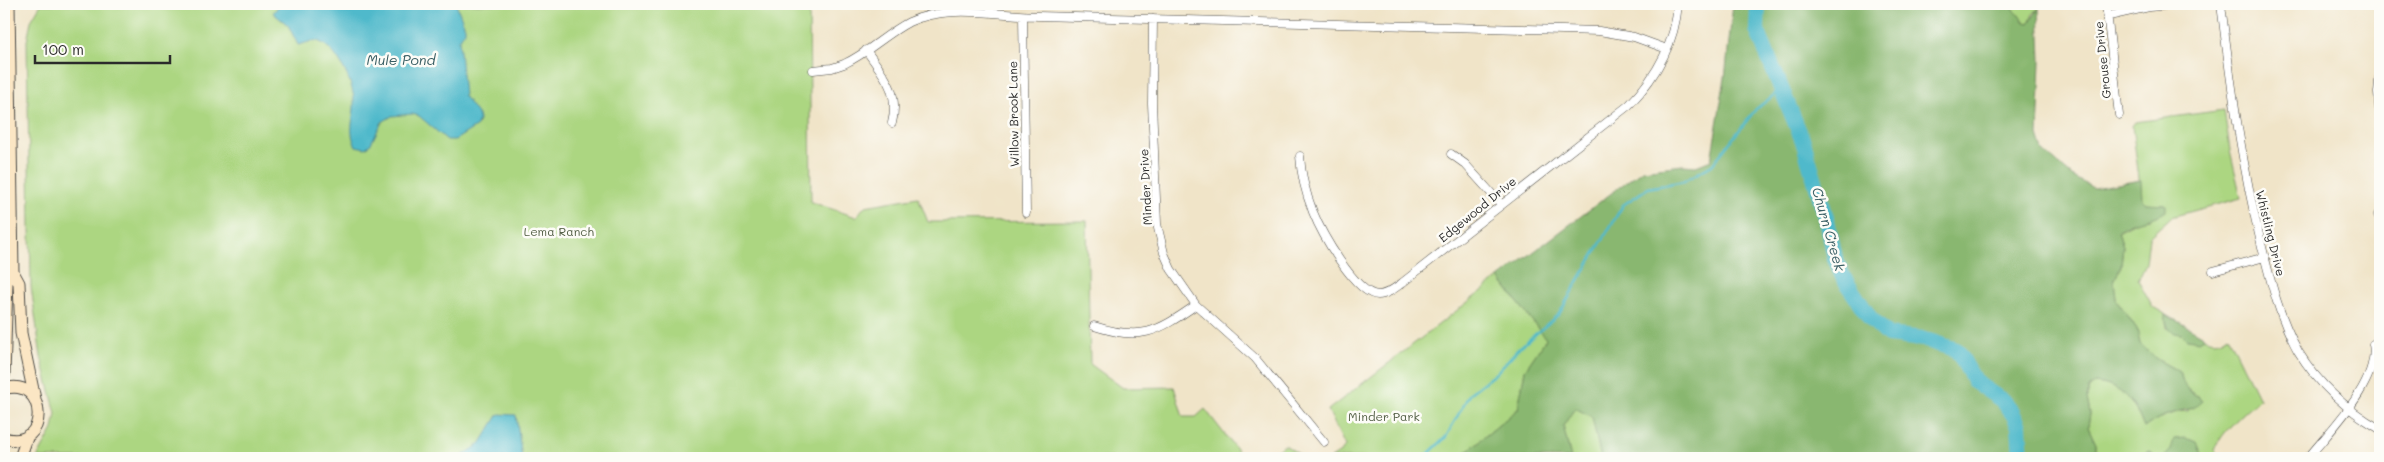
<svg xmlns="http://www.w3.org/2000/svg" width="2384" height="462" font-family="Mali,sans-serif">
<rect width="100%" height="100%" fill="#fdfcf7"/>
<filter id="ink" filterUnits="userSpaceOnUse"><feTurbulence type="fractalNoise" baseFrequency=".02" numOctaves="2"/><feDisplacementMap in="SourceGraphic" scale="10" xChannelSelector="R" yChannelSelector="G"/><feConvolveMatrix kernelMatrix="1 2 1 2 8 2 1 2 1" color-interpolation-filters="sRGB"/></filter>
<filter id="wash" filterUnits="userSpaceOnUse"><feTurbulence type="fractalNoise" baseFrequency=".0096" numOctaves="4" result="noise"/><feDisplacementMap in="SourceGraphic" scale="20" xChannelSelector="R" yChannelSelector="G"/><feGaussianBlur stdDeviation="1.12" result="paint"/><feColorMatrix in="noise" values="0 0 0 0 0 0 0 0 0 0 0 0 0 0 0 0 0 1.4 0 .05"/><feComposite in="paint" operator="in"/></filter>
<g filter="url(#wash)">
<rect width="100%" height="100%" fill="#f0e4c8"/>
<!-- green -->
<path fill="#acd681" stroke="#6c8056" d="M41,4H809L811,202L856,217L865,206L918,197L928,222L1087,221L1090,364L1123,388L1174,387L1183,417H1196L1205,409L1243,458H37L53,429L56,413L41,357L31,287L27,41L31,21Z
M2010,4H2037L2039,8L2033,14L2029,23L2024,22Z
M2224,110L2230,150L2241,198L2171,217L2149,237L2146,263L2138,280L2153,307L2165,314L2167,328L2182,334L2187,339L2199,340L2204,338C2214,342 2219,342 2228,335L2259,399C2243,414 2224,429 2214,450L2220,458H2203L2202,454L2171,450L2163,458H2158L2149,451L2143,454L2129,453L2115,458H2096V444L2088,427L2090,414L2087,398L2089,388L2096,383C2123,386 2135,404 2144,428C2157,418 2171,412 2188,411L2200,397C2186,391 2184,387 2180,372L2158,360L2140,344L2137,329L2116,299L2114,281L2121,266L2123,246L2118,231L2139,220L2151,219L2164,204C2156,204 2148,206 2142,200L2132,126L2135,122Z
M1499,278L1546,339L1525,370L1518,409L1459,458H1331L1342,451L1345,446L1328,410Z
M1575,408L1592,417L1601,458H1571L1563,426Z
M1285,445L1305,458H1265Z"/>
<!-- forest -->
<path fill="#89b76f" stroke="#5a714d" d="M1733,4H2010L2024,22L2029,23L2039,8L2041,61L2038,135L2043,151L2072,176L2093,188L2141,180L2142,200L2146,203L2164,204L2166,205V211C2152,222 2132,218 2118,231L2123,246L2121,266L2114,281L2116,299L2137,329L2140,344L2158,360L2180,372C2184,387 2186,391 2200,397L2202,401C2193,412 2185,408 2173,413C2162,416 2153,421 2144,428C2135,404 2123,386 2096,383L2089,388L2087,398L2090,414L2088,427L2096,444V458H1601L1592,417L1575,408L1563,426L1571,458H1459L1518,409L1525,370L1546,339L1499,278L1642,170L1683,165L1696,166L1711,160L1725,78Z
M2165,314L2202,335L2204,338L2199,341L2187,339L2182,334C2168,333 2167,328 2165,314Z
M2185,438L2197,442L2203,458H2163L2171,450L2174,439Z
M2149,451L2158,458H2115L2129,452L2143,454Z"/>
<!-- water -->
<path fill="#4fb9cb" stroke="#3d727b" d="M280,4H456L465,27V31L459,40L464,96L478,115L479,120L477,126L455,140H447L419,116L412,114L392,116L382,122L370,145L365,148L356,146C347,130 355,118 354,101C354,84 336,46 317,41C311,40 305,44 298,45L288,25L273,13Z
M499,414L516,415L522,458H459L480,444Z"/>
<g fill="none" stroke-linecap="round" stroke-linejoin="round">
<!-- stream -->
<path stroke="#4fb9cb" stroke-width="2.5" d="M1424,458L1446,437L1470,393L1496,373L1518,349L1559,314L1623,205L1648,188L1684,181L1712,165L1756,109L1782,89"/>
<!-- river -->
<path stroke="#4fb9cb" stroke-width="16" d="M1758,4L1757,30L1803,141L1827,220L1835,258L1843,277L1870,318L1888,335L1923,339L1957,350L1975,382L2003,401L2013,414L2019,426L2021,458"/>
</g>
</g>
<g filter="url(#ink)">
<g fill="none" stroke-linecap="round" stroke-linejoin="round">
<!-- minor casing -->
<g stroke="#494743" stroke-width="9">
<path id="minor" d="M2106,4L2119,115
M2221,4C2231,86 2242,167 2262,247C2271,283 2280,319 2298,351C2318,384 2347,410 2380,429
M1023,16L1026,213
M2109,16L2149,7L2182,4
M1153,19L1152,103L1157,224L1164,253L1171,269L1196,305L1255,358L1324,442
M866,50C884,76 900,91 892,123
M813,70L832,68L844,64C868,53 886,34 909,22C946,4 997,15 1038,16L1599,31L1634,37L1667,49
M2380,70L2378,93L2380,116
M1451,154L1465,164L1501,204
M1300,156C1301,175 1306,194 1313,212C1321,232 1355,294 1378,295C1387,295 1395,288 1402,283L1629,105C1656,77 1675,43 1678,4
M2378,215L2380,213
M2213,271L2265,257
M1094,326C1141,341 1156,333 1196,305
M2308,458C2330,430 2380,382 2373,344"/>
</g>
<!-- secondary casing -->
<g stroke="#494743" stroke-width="13">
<path id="secondary" d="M9,4L13,272L19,283L21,333L35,399
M4,375L7,282L13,272
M4,389C48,375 51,452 4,438
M20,458L28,435"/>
</g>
<!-- minor -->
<use href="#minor" stroke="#fff" stroke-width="8"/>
<!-- secondary -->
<use href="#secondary" stroke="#fbe6c4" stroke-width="11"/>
</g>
</g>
<g text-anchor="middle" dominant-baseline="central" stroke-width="5" stroke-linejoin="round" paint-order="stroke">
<!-- street labels -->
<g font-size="12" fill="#2b2b2b" stroke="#fdfcf7">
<text transform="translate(2102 60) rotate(-96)">Grouse Drive</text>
<text transform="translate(1013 114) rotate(-91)">Willow Brook Lane</text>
<text transform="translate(1145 187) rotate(-93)">Minder Drive</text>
<text transform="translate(1477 209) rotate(-39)">Edgewood Drive</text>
<text transform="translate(2271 233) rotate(76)">Whistling Drive</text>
</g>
<!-- park labels -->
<g font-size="12" fill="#525e45" stroke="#fdfcf7">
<text x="559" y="231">Lema Ranch</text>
<text x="1384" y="416">Minder Park</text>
</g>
<!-- water labels -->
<g font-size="14" font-style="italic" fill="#385d63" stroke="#fdfcf7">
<text x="401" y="59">Mule Pond</text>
<text transform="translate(1829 229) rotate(74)">Churn Creek</text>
</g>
</g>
<!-- margin -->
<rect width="2384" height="462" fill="none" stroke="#fdfcf7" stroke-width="20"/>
<!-- scale -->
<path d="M35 55v8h135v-8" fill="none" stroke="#2b2b2b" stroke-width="2.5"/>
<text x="42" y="55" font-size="15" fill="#2b2b2b" stroke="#fdfcf7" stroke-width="4" paint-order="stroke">100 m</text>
</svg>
